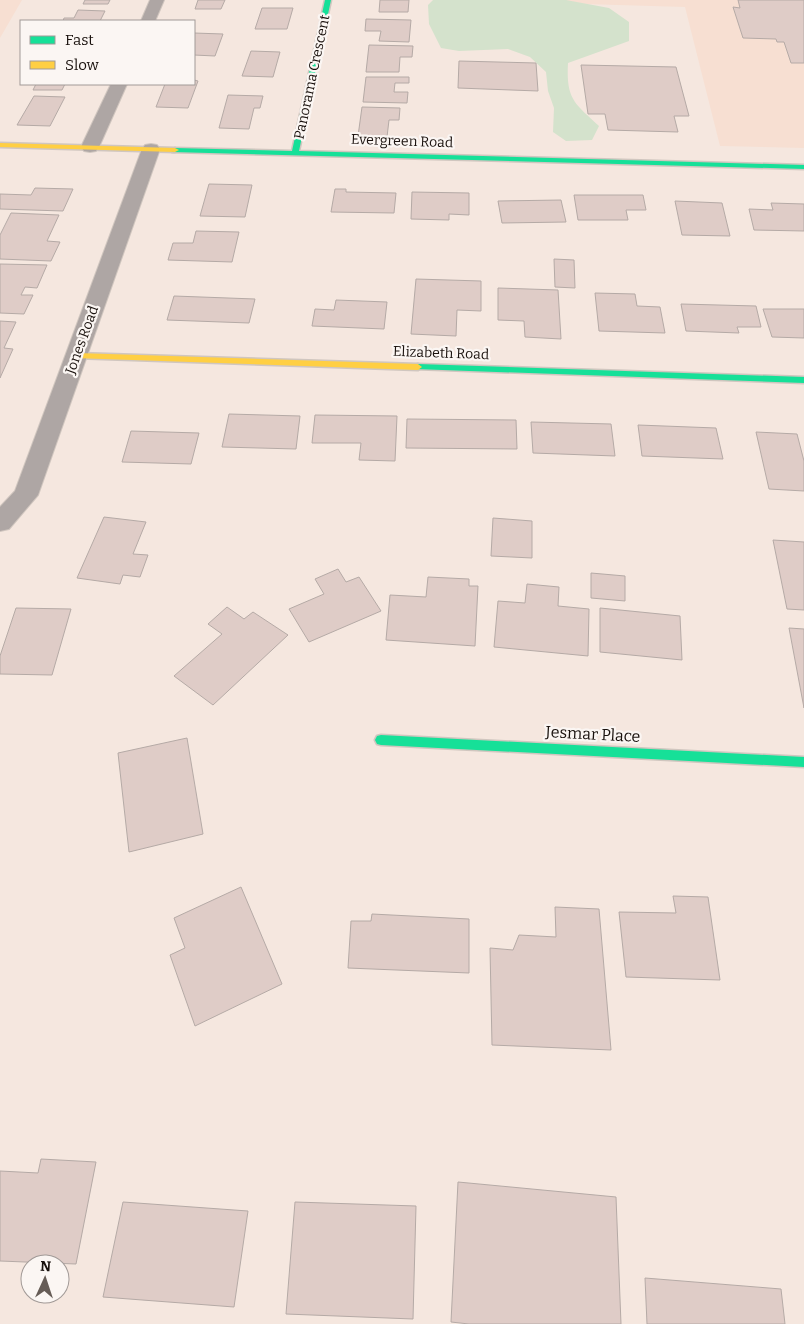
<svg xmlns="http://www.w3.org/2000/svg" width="804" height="1324" font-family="Bitter,serif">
<rect width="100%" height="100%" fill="#f5e7df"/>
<!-- built -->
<path fill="#f7dfd2" d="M0,0H22L0,38Z
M447,0H804V148L720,146L685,7Z"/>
<!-- green -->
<path fill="#d4e2cc" d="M433,0H566L609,8L629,22V41L568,63C566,99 574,103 599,126L592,140L566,141L553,132L554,108L548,91L546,72L530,57L508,49L459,51L441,48L429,24L428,5Z"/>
<!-- building -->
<path fill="#dfccc7" stroke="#b5aaa6" d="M85,0H110L108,4H83Z
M198,0H225L221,9H195Z
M380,0H409L408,12H379Z
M738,0H804V63H791L784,42H777L776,39L743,38L733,7L740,8Z
M262,8H293L287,29H255Z
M78,10L105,11L100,21H63L64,18H74Z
M366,19L411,20L409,42L379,41L381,31H365Z
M194,33L223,34L215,56L194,55Z
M369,45L413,46L412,57H400L399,72H366Z
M251,51L280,52L273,77L242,76Z
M459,61L536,63L538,91L458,88Z
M581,65L676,67L689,116H674L678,132L608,130L605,114H588Z
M366,77H409V83H395L394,92H408L407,103L363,102Z
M194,80L198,81L188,108L156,107L165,84H194Z
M36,84H65L62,90H33Z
M228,95L263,96L260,108H254L249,129L219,128Z
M34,96L65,97L50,126L17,125Z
M362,107L400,108L399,120H389L387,137L358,136Z
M209,184L252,185L245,217L200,216Z
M35,188L73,189L63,211L0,209V194L31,195Z
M335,189H346V192L396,193L394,213L331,212Z
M412,192L469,193V215L449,214V220L411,219Z
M574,195H643L646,210H626L628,220H578Z
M561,200L566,222L502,223L498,201Z
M675,201L722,203L730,236L682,235Z
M771,203L804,204V231L754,230L749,209L773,210Z
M11,213L59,215L47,241L60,242L51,261L0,259V235Z
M196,231L239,232L232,262L168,260L173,243H193Z
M554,259L574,260L575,288L555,287Z
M0,264L47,265L37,288L25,287L21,295H33L24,314L0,313Z
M416,279L481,281V311L457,310L456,336L411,334Z
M498,288L558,290L561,339L525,337L524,321L498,320Z
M595,293L635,294L637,306L660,307L665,333L599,331Z
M174,296L255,299L249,323L167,320Z
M336,300L387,302L384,329L312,326L315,309L334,310Z
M681,304L756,306L761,327H737L739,333L686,331Z
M763,309H804V338L772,337Z
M0,321L16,322L4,348L13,349L0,378Z
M229,414L300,416L296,449L222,447Z
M315,415L397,416L395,461L359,460L361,443H312Z
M407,419L516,420L517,449L406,448Z
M531,422L611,424L615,456L533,453Z
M638,425L716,428L723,459L642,456Z
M131,431L199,433L191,464L122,462Z
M756,432L797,434L804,461V491L769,489Z
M104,517L146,522L133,554L148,555L140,577L123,575L120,584L77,578Z
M493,518L532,521V558L491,556Z
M773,540L804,542V610L787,609Z
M338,569L346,582L359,577L381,611L309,642L289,609L324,594L315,579Z
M591,573L625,576V601L591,598Z
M428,577L469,579V586H478L475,646L386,640L390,595L426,597Z
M527,584L559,587L558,606L589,609L588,656L494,647L498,601L525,603Z
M227,607L244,619L253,612L288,635L213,705L174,676L222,634L208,624Z
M16,608L71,609L52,675L0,674V656Z
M600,608L680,616L682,660L600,652Z
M789,628L804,629V708Z
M187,738L203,834L129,852L118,753Z
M241,887L282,984L195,1026L170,955L185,948L174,918Z
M673,896L708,897L720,980L626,977L619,912L676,913Z
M555,907L599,909L611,1050L492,1045L490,948L513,950L519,935L556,937Z
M372,914L469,919V973L348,968L351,921H371Z
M41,1159L96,1162L76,1264L0,1261V1171L38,1173Z
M458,1182L616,1197L621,1324H469L451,1322Z
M123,1202L248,1211L234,1307L103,1297Z
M295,1202L416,1206L413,1319L286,1314Z
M645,1278L781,1289L785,1324H647Z"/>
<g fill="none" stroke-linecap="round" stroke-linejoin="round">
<!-- street casing -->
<g stroke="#d0c6bf" stroke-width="2">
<path id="street" d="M150,0H164L155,21H141Z
M111,84H127L99,147L96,151L90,152L84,151L81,147Z
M151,144L157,145L160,149L38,495L9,529L0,531V507L15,491L142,149L145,145Z"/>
</g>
<!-- fast casing -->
<g stroke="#d0c6bf" stroke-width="3">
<path id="fast" d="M325,0H331L299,151L804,165V169L172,152L171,150L175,148L292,151Z
M418,364L804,377V383L415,369V365Z
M381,735L804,757V767L381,745L377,744L375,740L377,736Z"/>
</g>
<!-- slow casing -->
<g stroke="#d0c6bf" stroke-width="3">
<path id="slow" d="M0,143L175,148L179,150L175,152L0,147Z
M77,353L418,364L422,367L418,370L74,358V354Z"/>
</g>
<!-- street -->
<use href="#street" fill="#aea6a4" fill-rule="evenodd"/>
<!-- fast -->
<use href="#fast" fill="#16e098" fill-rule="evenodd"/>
<!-- slow -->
<use href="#slow" fill="#ffcf43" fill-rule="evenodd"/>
</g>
<g text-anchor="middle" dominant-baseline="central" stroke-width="4.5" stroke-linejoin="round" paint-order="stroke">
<!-- far-street labels -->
<g font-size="14" fill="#19110d" stroke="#fbf6f3">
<text transform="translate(312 77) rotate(-78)">Panorama Crescent</text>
<text transform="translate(402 141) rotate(2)">Evergreen Road</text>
<text transform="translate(82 340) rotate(-70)">Jones Road</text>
<text transform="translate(441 353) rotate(2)">Elizabeth Road</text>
</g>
<!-- street labels -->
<g font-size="16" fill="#19110d" stroke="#fbf6f3">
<text transform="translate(593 734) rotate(3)">Jesmar Place</text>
</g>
</g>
<!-- legend -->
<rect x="20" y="20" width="175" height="65" fill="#fbf6f3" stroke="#a19a97"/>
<rect x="30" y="36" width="25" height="8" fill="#16e098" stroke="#a19a97"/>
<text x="65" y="45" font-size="15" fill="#19110d">Fast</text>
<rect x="30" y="61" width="25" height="8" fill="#ffcf43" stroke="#a19a97"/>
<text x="65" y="70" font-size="15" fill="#19110d">Slow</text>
<!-- north arrow -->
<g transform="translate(45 1279) rotate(3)"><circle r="24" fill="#fbf6f3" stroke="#a19a97"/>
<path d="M0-4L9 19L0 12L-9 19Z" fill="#665c56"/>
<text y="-8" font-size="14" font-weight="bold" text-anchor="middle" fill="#19110d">N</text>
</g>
</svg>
